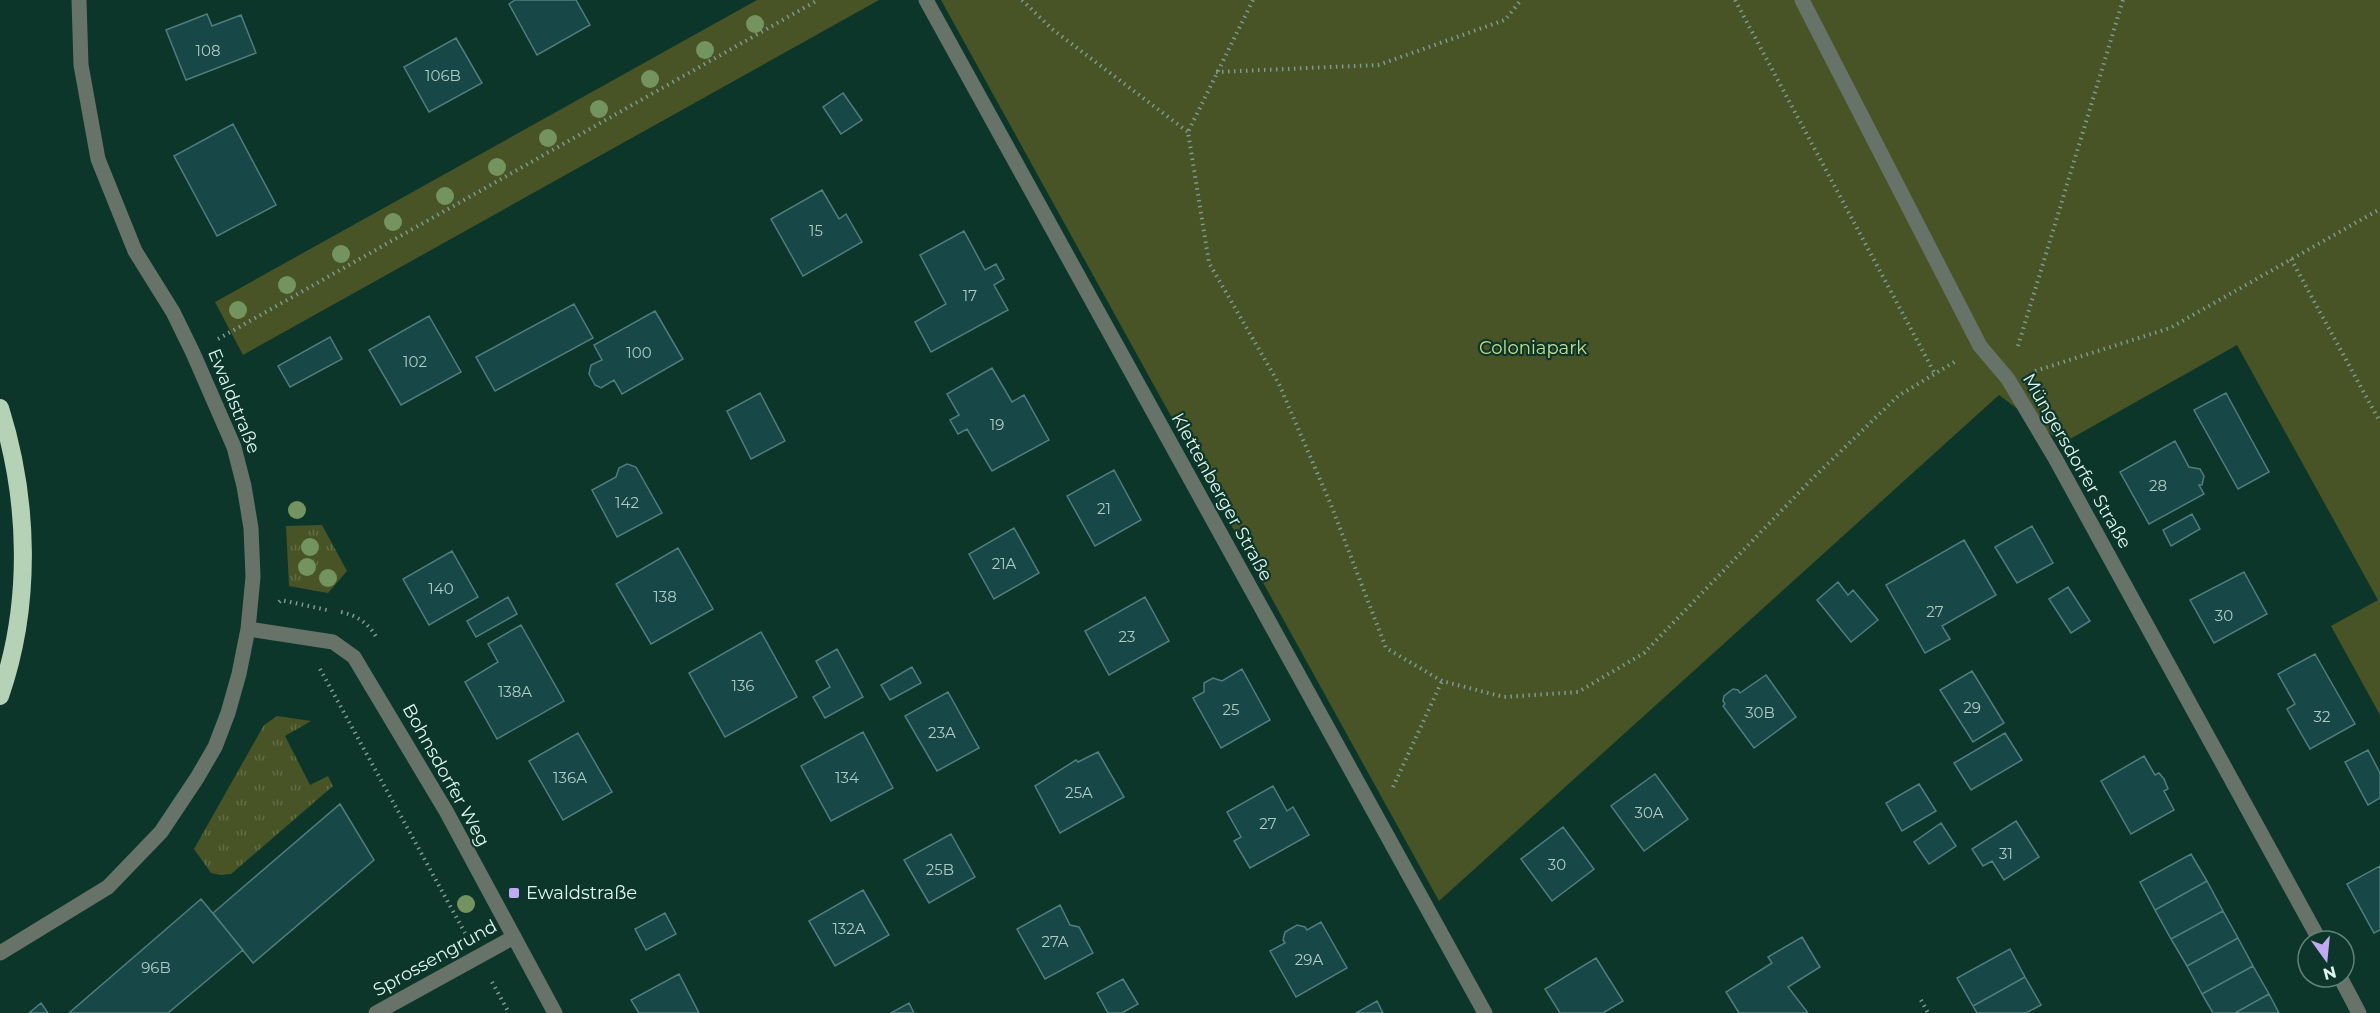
<svg xmlns="http://www.w3.org/2000/svg" width="2380" height="1013" font-family="Montserrat,sans-serif">
<defs>
<pattern id="grass-tufts" width="24" height="20" patternUnits="userSpaceOnUse" patternTransform="scale(1.5)"><rect width="24" height="20" fill="#485425"/><path d="M3 7l-1-3M5 7V3M7 7l1-3M15 17l-1-3M17 17v-4M19 17l1-3" fill="none" stroke="#626d45"/></pattern>
</defs>
<rect width="100%" height="100%" fill="#0d362b"/>
<!-- grass -->
<path fill="url(#grass-tufts)" d="M322,525L347,571L328,593L289,586L286,526Z
M277,716L311,721L285,736L310,785L328,776L333,786L231,874L221,875L211,873L194,849L264,725Z"/>
<!-- green -->
<path fill="#485425" d="M757,0H879L243,355L215,302Z
M941,0H2380V715L2331,626L2378,600L2237,345L2063,443L1999,395L1439,901Z"/>
<!-- building -->
<path fill="#184748" stroke="#507d7e" stroke-width="1.5" d="M515,0H576L590,25L537,55L509,4Z
M207,14L212,26L241,15L256,53L186,80L166,30Z
M456,38L482,83L429,112L404,67Z
M843,93L862,120L841,134L823,107Z
M233,124L276,205L217,236L174,156Z
M822,190L839,219L846,214L862,242L803,276L771,219Z
M964,231L985,270L996,264L1004,279L994,285L1008,310L931,352L915,322L946,304L920,255Z
M574,304L593,338L495,391L476,357Z
M655,311L683,359L622,394L614,380L601,388L595,385L589,374L591,365L602,360L594,345Z
M429,316L461,372L401,405L369,350Z
M330,337L342,359L290,387L278,366Z
M992,368L1012,402L1024,395L1049,440L992,471L967,429L958,434L950,420L959,415L947,394Z
M760,393L785,441L751,459L727,411Z
M2226,393L2269,472L2238,489L2194,410Z
M2175,441L2189,467L2200,469L2204,476L2202,485H2199L2204,494L2149,524L2120,472Z
M627,464L636,467L662,513L617,537L592,490L616,477L619,468Z
M1114,470L1141,520L1095,546L1067,496Z
M2192,514L2200,529L2171,546L2163,530Z
M2032,526L2053,563L2017,583L1995,547Z
M1014,528L1039,573L994,599L969,554Z
M1964,540L1996,595L1942,626L1950,639L1925,653L1886,585Z
M678,548L713,609L651,644L616,584Z
M452,551L478,597L429,625L403,579Z
M2244,572L2267,614L2214,643L2190,600Z
M1838,582L1848,595L1853,590L1878,620L1851,642L1817,600Z
M2068,587L2090,621L2071,633L2049,599Z
M508,597L517,614L476,637L467,621Z
M1145,597L1169,641L1109,675L1085,631Z
M521,625L564,701L497,739L465,682L498,662L488,644Z
M761,632L797,697L725,737L689,673Z
M837,649L863,697L825,718L813,697L830,687L816,661Z
M2315,654L2355,724L2310,749L2287,709L2295,704L2278,674Z
M912,667L921,683L890,700L881,685Z
M1242,669L1270,720L1221,748L1193,698L1204,692V683L1213,678L1222,681Z
M1972,671L2004,723L1973,742L1940,690Z
M1766,675L1796,717L1754,748L1723,706L1725,704L1723,701L1724,696L1733,689L1738,690L1740,693Z
M948,692L979,748L937,771L905,716Z
M863,732L893,788L831,821L801,766Z
M578,733L612,792L563,820L529,761Z
M2005,733L2022,760L1971,790L1954,763Z
M2368,750L2380,773V798L2368,805L2345,762Z
M1098,752L1124,797L1060,833L1035,786L1076,760L1078,762Z
M2144,756L2155,775L2159,773L2164,779L2168,789L2164,791L2174,810L2131,834L2101,781Z
M1655,774L1688,819L1644,851L1611,806Z
M1919,784L1936,811L1902,831L1886,803Z
M1273,786L1287,811L1293,807L1309,835L1250,868L1234,841L1241,837L1227,812Z
M340,804L374,860L253,963L213,913Z
M2016,821L2039,857L2004,880L1992,861L1983,866L1972,849Z
M1941,823L1956,846L1929,864L1914,842Z
M1563,827L1594,869L1552,901L1521,859Z
M951,834L975,877L929,903L904,860Z
M2191,854L2207,881L2155,910L2140,882Z
M2380,866V930L2374,933L2347,884Z
M2207,881L2223,911L2171,939L2155,910Z
M863,890L889,935L835,966L809,921Z
M201,899L243,950L168,1013H69Z
M1060,905L1070,925L1079,927L1093,953L1045,979L1017,929Z
M2223,911L2238,938L2187,966L2171,939Z
M665,913L676,934L646,950L635,929Z
M1321,922L1347,968L1296,997L1270,951L1285,943L1283,940L1285,932L1297,925L1305,927L1307,930Z
M1802,937L1820,967L1788,987L1808,1013H1739L1726,992L1772,963L1768,957Z
M2238,938L2253,966L2202,994L2187,966Z
M2010,949L2025,977L1973,1006L1957,978Z
M1596,958L1623,1001L1603,1013H1560L1545,989Z
M2253,966L2269,994L2235,1013H2213L2202,994Z
M679,974L699,1013H639L631,1000Z
M2025,977L2041,1005L2026,1013H1977L1973,1006Z
M1123,979L1138,1004L1122,1013H1108L1097,993Z
M2269,994L2279,1013H2235Z
M1377,1001L1383,1013H1356Z
M41,1003L48,1013H29Z
M909,1003L914,1013H891Z"/>
<g fill="none" stroke-linecap="round" stroke-linejoin="round">
<!-- path -->
<path stroke="#7c9b92" stroke-width="4" stroke-dasharray="1.5 4.5" stroke-linecap="butt" d="M1022,0L1052,29L1188,132
M1253,0L1188,132L1209,263L1279,384L1331,505L1386,648L1442,681L1504,697L1578,692L1644,653L1813,478L1898,396L1956,361
M1735,0L1935,374
M1216,72L1378,65L1505,20L1521,0
M2291,259L2380,422
M218,339L818,0
M2018,346L2123,0
M2035,371L2170,328L2380,209
M279,602L281,600L327,610
M341,612C358,616 368,623 377,638
M320,669L465,933
M1393,787L1442,681
M492,982L509,1013
M1921,1000L1928,1013"/>
<!-- minor -->
<path stroke="#677368" stroke-width="15" d="M926,0L1485,1013
M1802,0L1980,346L2008,379L2055,458L2320,941
M2340,977L2359,1013
M376,1013L514,937"/>
<!-- tertiary -->
<path stroke="#677368" stroke-width="15" d="M248,629L333,642L354,657L446,811L555,1013
M0,953L108,887L161,832L197,778L215,747L228,713L239,674L248,629L253,577L251,528L244,486L234,447L193,353L173,312L135,251L98,159L81,65L79,0"/>
<!-- motorway -->
<path stroke="#b5d2b7" stroke-width="18" d="M0,408C29,500 32,604 0,696"/>
</g>
<!-- trees -->
<g fill="#73935f">
<circle cx="755" cy="24" r="9"/>
<circle cx="705" cy="50" r="9"/>
<circle cx="650" cy="79" r="9"/>
<circle cx="599" cy="109" r="9"/>
<circle cx="548" cy="138" r="9"/>
<circle cx="497" cy="167" r="9"/>
<circle cx="445" cy="196" r="9"/>
<circle cx="393" cy="222" r="9"/>
<circle cx="341" cy="254" r="9"/>
<circle cx="287" cy="285" r="9"/>
<circle cx="238" cy="310" r="9"/>
<circle cx="297" cy="510" r="9"/>
<circle cx="310" cy="547" r="9"/>
<circle cx="307" cy="567" r="9"/>
<circle cx="328" cy="578" r="9"/>
<circle cx="466" cy="904" r="9"/>
</g>
<!-- markers -->
<rect fill="#c0a8f3" stroke="#0d362b" stroke-width="2" x="508" y="887" width="12" height="12" rx="3"/>
<g text-anchor="middle" dominant-baseline="central" stroke-width="4.5" stroke-linejoin="round" paint-order="stroke">
<!-- number labels -->
<g font-size="15" fill="#adcac4">
<text x="208" y="50">108</text>
<text x="443" y="75">106B</text>
<text x="816" y="230">15</text>
<text x="970" y="295">17</text>
<text x="639" y="352">100</text>
<text x="415" y="361">102</text>
<text x="997" y="424">19</text>
<text x="2158" y="485">28</text>
<text x="627" y="502">142</text>
<text x="1104" y="508">21</text>
<text x="1004" y="563">21A</text>
<text x="441" y="588">140</text>
<text x="665" y="596">138</text>
<text x="1935" y="611">27</text>
<text x="2224" y="615">30</text>
<text x="1127" y="636">23</text>
<text x="743" y="685">136</text>
<text x="515" y="691">138A</text>
<text x="1972" y="707">29</text>
<text x="1231" y="709">25</text>
<text x="1760" y="712">30B</text>
<text x="2322" y="716">32</text>
<text x="942" y="732">23A</text>
<text x="570" y="777">136A</text>
<text x="847" y="777">134</text>
<text x="1079" y="792">25A</text>
<text x="1649" y="812">30A</text>
<text x="1268" y="823">27</text>
<text x="2006" y="853">31</text>
<text x="1557" y="864">30</text>
<text x="940" y="869">25B</text>
<text x="849" y="928">132A</text>
<text x="1055" y="941">27A</text>
<text x="1309" y="959">29A</text>
<text x="156" y="967">96B</text>
</g>
<!-- park labels -->
<g font-size="18" fill="#c7df89" stroke="#0d362b">
<text x="1533" y="348">Coloniapark</text>
</g>
<!-- street labels -->
<g font-size="18" fill="#dff5ed" stroke="#0d362b">
<text transform="translate(234 401) rotate(68)">Ewaldstraße</text>
<text transform="translate(2077 461) rotate(60)">Müngersdorfer Straße</text>
<text transform="translate(1222 497) rotate(61)">Klettenberger Straße</text>
<text transform="translate(446 775) rotate(61)">Bohnsdorfer Weg</text>
<text transform="translate(435 958) rotate(-29)">Sprossengrund</text>
</g>
<!-- poi labels -->
<g font-size="18" fill="#dff5ed" stroke="#0d362b" text-anchor="start">
<text x="526" y="893">Ewaldstraße</text>
</g>
</g>
<!-- north arrow -->
<g transform="translate(2326 959) rotate(165)"><circle r="28" fill="#0d362b" stroke="#618279" stroke-width="1.5"/>
<path d="M0-4.5L10 22L0 15L-10 22Z" fill="#c0a8f3"/>
<text y="-9" font-size="16" font-weight="bold" text-anchor="middle" fill="#dff5ed">N</text>
</g>
</svg>
